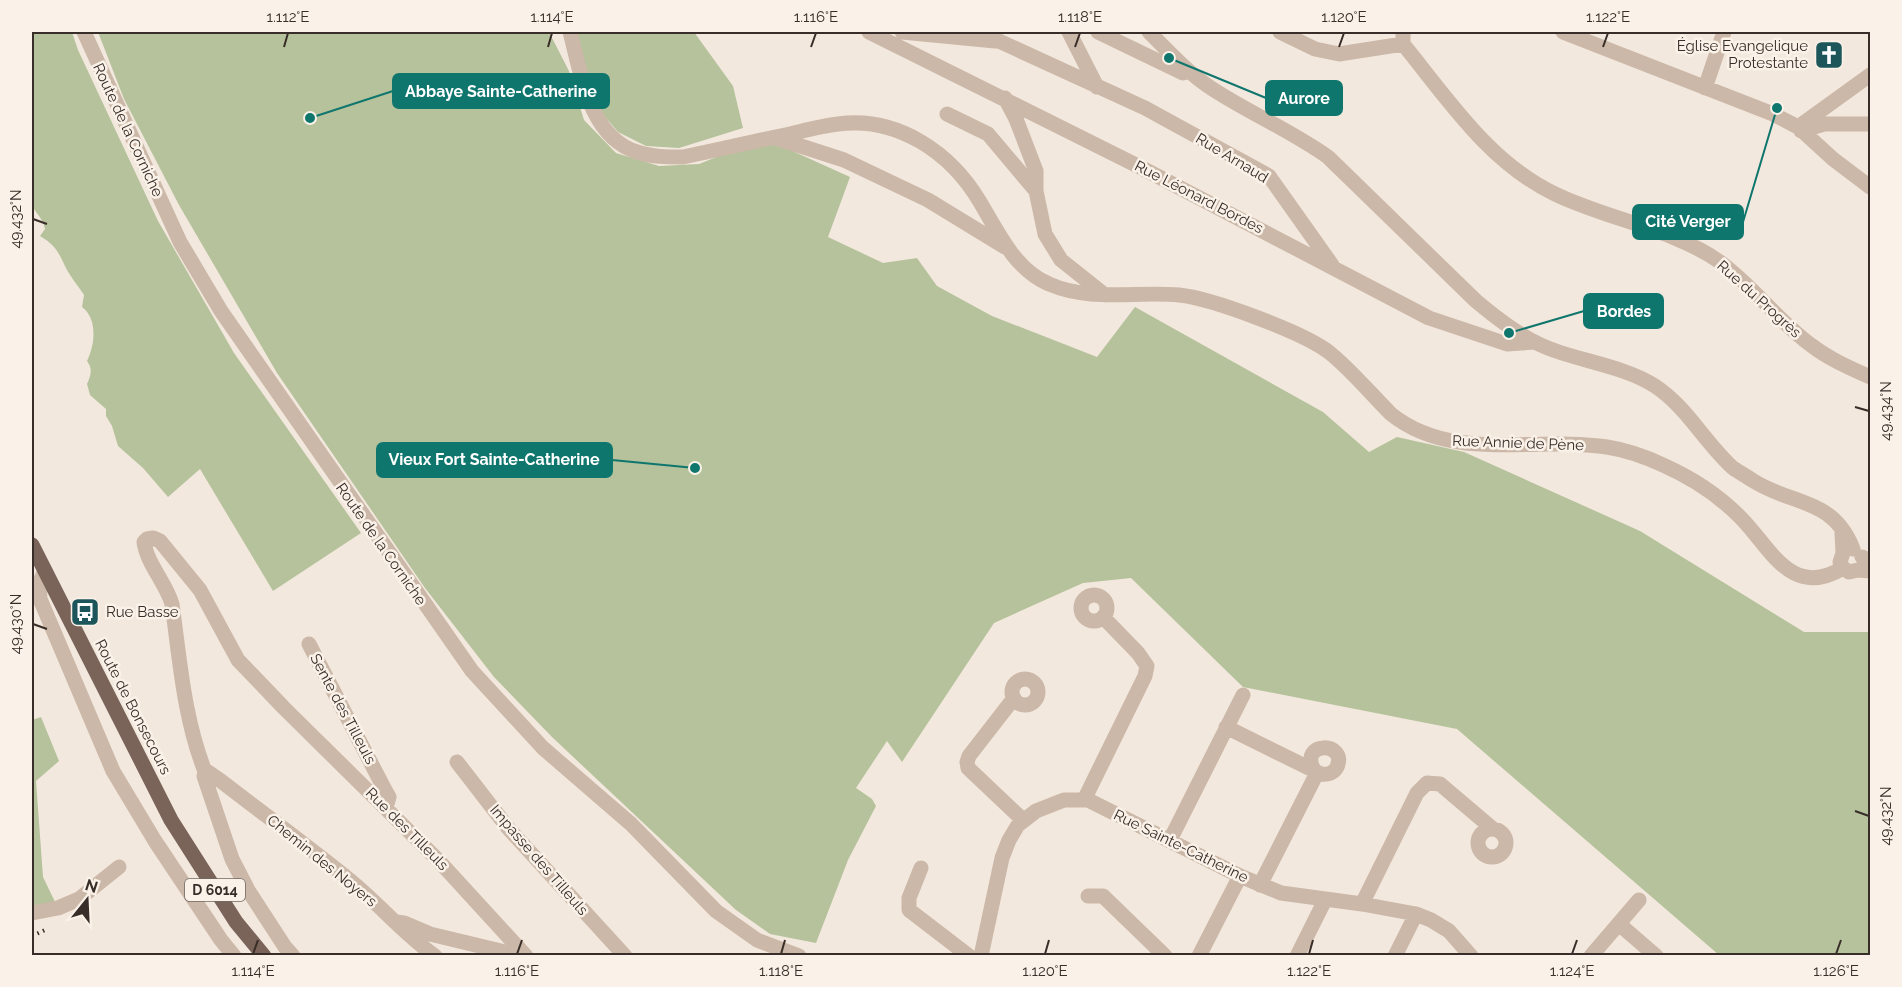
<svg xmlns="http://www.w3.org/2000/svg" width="1902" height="987" font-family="Raleway,sans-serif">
<rect width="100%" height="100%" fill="#f3e8dd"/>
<!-- green -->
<path fill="#b5c29c" d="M32,32H72L78,50L158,221L234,353L361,533L273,591L200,469L168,497L143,468L118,446L112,426L106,416V409L90,395L87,384C91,375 93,369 87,361C95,345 98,319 82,307L84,295C79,287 72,279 67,270C59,254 57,246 40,236L45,229C43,218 36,214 32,205Z
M98,32H549L569,71L584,120L616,153L659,166L699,164L729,152L777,144L850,177L828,237L883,263L917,258L937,286L992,316L1097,357L1135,307L1323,412L1369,452L1397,437L1464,452L1640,531L1804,632H1870V955H1719L1457,729L1243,687L1131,578L1083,583L994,623L902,762L887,741L856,788L872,799L876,806L848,860L816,943L770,934L736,910L552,737L494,677L425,588L277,373L179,205L124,99Z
M572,32H694L733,86L743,128L679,148L646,146L618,132L600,111Z
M41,717L59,761L36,781L43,877L58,908L32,913V720Z"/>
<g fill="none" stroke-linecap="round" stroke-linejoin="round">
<!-- minor -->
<path stroke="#cbb8a8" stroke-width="15" d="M84,32L180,242L221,311L472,671L543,748L631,824L716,911L757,940L799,956
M570,32C581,73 589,137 637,152C652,157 668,157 683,157C717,150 751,142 785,135C803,131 821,126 838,124C898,116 951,153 980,202C998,232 1015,270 1049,284C1090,302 1136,291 1179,295C1211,298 1305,333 1330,353C1352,371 1371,394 1391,414C1452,463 1535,436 1607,447C1626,450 1646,457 1663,465C1690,477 1718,495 1739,516C1770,546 1790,600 1843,568
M869,32L1140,167L1429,318L1507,344L1535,342
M902,32L995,41
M983,32L1001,42L1145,108L1269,176L1332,265
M1069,32L1097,87
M1098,32L1183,73
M1149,32C1168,51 1188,73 1211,88C1249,113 1290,130 1328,157L1476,301C1500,321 1526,341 1556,351C1587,362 1627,368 1655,386C1687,407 1705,443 1733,468C1739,472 1746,476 1752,480C1792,506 1833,497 1853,549
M1280,32L1315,49L1339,54L1403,44
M1403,32V44C1448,99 1488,161 1553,193C1605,219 1672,228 1720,262C1753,286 1778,321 1811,345C1829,359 1850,368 1870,377
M1563,32L1773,114L1798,127L1833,159L1870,187
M1705,88L1724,32
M1005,98L1016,119L1036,171V191
M947,114L988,134L1036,191L1045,234L1061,260L1105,295
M1798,127L1870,75
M1801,131L1824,124H1870
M776,138L844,160L928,200L1005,247
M1842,533L1843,553L1840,562L1843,568L1849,572L1858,570L1870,571
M1862,557L1870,561
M45,571L39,583L40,599L113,771L155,841L221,940L234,956
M1081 608a13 13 0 1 1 26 0a13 13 0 1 1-26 0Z
M309,644L385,790L389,797L386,807
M1012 692a13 13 0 1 1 26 0a13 13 0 1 1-26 0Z
M1014,698L969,756L967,762L968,768L1023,820
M1226,727L1321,774C1328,775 1334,773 1337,767C1348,741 1298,741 1314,770
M457,762L508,828L625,956
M206,774L208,772L221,781C265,815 310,848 352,882C381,906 404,934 435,956
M1084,800L1145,676L1147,666L1138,653L1103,617
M1478 843a14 14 0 1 1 28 0a14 14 0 1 1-28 0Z
M1170,840L1243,695
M921,868L909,898V910L969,956
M1260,885L1317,773
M1088,896H1103L1165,956
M1362,904L1417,793L1427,783L1440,784L1493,829
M32,913L58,908L79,899L119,867
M396,922L404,923L430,934L521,956
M1619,924L1656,956
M293,956L285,947L248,890L232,859L204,776L206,774C184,720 180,661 172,604C166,583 147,564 144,542L147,539L153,538L160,541L200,590L238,660L284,708L438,860L526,956
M981,956L1002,858L1009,840L1018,825L1036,811L1064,800H1088L1240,876L1281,893L1362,904L1416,914L1431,920L1449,931L1471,956
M1199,956L1240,876
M1297,956L1325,900
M1395,956L1416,914
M1591,956L1639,900"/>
<!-- major -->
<path stroke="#7a6459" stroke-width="15" d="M32,545L171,820L236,922L264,956"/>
<!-- rail -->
<path stroke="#382d28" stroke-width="4" stroke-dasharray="1.5 4.5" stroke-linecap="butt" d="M32,936L45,930"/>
</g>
<!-- ticks -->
<path fill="none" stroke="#382d28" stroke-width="2" d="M284,47L288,33M548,47L552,33M811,47L816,33M1075,47L1080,33M1339,47L1344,33M1603,47L1608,33M33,219L47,224M1855,407L1869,411M33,624L47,629M1855,811L1869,816M253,954L258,940M517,954L522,940M781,954L785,940M1045,954L1049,940M1309,954L1313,940M1572,954L1577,940M1836,954L1841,940"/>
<!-- icons -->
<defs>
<g id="church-square" transform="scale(1.5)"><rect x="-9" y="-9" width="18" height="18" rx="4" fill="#1d565a" stroke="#faf2e9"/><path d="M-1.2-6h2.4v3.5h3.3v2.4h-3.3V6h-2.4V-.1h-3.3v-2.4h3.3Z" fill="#fff"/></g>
<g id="bus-square" transform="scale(1.5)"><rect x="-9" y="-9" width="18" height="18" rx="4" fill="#1d565a" stroke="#faf2e9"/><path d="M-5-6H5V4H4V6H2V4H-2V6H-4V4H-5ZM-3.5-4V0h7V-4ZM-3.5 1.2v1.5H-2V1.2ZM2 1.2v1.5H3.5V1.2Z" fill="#fff"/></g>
</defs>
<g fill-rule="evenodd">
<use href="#church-square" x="1829" y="55"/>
<use href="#bus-square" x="85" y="612"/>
</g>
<g text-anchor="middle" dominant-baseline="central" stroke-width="5" stroke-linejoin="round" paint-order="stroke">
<!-- shield labels -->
<rect fill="#faf2e9" stroke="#726862" stroke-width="1.5" x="185" y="879" width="60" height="22" rx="4.5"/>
<g font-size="14" font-weight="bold" fill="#382d28">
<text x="215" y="890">D 6014</text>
</g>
<!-- poi labels -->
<g font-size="15" fill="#382d28" stroke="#faf2e9" text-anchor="end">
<text x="1808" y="46">Église Evangelique<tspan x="1808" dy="17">Protestante</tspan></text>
<text x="106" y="612" text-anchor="start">Rue Basse</text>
</g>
<!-- street labels -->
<g font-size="15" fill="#382d28" stroke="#faf2e9">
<text transform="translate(128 130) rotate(65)">Route de la Corniche</text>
<text transform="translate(1232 158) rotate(31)">Rue Arnaud</text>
<text transform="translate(1199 197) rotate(27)">Rue Léonard Bordes</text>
<text transform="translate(1759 299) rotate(42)">Rue du Progrès</text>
<text transform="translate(1518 443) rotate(2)">Rue Annie de Pène</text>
<text transform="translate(381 544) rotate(55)">Route de la Corniche</text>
<text transform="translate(133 707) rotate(63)">Route de Bonsecours</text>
<text transform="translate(343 709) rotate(62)">Sente des Tilleuls</text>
<text transform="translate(407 829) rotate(45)">Rue des Tilleuls</text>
<text transform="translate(1181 846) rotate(26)">Rue Sainte-Catherine</text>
<text transform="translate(539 860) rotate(49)">Impasse des Tilleuls</text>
<text transform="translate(322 861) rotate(39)">Chemin des Noyers</text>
</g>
</g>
<!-- callouts -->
<path fill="none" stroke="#0f766e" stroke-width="2" d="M310 118L393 91M1169 58L1266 98M1777 108L1743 222M1509 333L1584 311M695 468L612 460"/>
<g fill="#0f766e" stroke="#faf2e9" stroke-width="2">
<circle cx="310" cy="118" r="6"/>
<circle cx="1169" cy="58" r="6"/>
<circle cx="1777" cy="108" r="6"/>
<circle cx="1509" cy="333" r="6"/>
<circle cx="695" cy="468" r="6"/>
</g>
<g fill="#0f766e" stroke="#0f766e" stroke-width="2">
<rect x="393" y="74" width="216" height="34" rx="6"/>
<rect x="1266" y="81" width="76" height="34" rx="6"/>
<rect x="1633" y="205" width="110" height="34" rx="6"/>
<rect x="1584" y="294" width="79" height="34" rx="6"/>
<rect x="377" y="443" width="235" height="34" rx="6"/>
</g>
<g font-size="16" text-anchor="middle" font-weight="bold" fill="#fff">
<text x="501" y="97">Abbaye Sainte-Catherine</text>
<text x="1304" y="104">Aurore</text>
<text x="1688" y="227">Cité Verger</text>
<text x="1624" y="317">Bordes</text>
<text x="494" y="465">Vieux Fort Sainte-Catherine</text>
</g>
<!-- border -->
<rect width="1902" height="987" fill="none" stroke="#faf2e9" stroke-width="66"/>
<!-- north arrow -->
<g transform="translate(87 900) rotate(18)" stroke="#faf2e9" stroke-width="4.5" paint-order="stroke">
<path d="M0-4.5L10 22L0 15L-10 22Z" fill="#382d28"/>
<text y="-9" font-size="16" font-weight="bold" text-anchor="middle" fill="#382d28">N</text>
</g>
<rect x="33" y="33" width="1836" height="921" fill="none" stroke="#382d28" stroke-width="2"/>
<g font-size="15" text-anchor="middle" fill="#382d28">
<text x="288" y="22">1.112°E</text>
<text x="552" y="22">1.114°E</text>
<text x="816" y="22">1.116°E</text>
<text x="1080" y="22">1.118°E</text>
<text x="1344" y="22">1.120°E</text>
<text x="1608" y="22">1.122°E</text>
<text transform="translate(16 219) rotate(-90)" y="5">49.432°N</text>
<text transform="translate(1886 411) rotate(-90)" y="5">49.434°N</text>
<text transform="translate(16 624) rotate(-90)" y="5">49.430°N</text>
<text transform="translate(1886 816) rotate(-90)" y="5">49.432°N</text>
<text x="253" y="976">1.114°E</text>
<text x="517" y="976">1.116°E</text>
<text x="781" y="976">1.118°E</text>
<text x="1045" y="976">1.120°E</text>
<text x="1309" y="976">1.122°E</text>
<text x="1572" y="976">1.124°E</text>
<text x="1836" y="976">1.126°E</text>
</g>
</svg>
